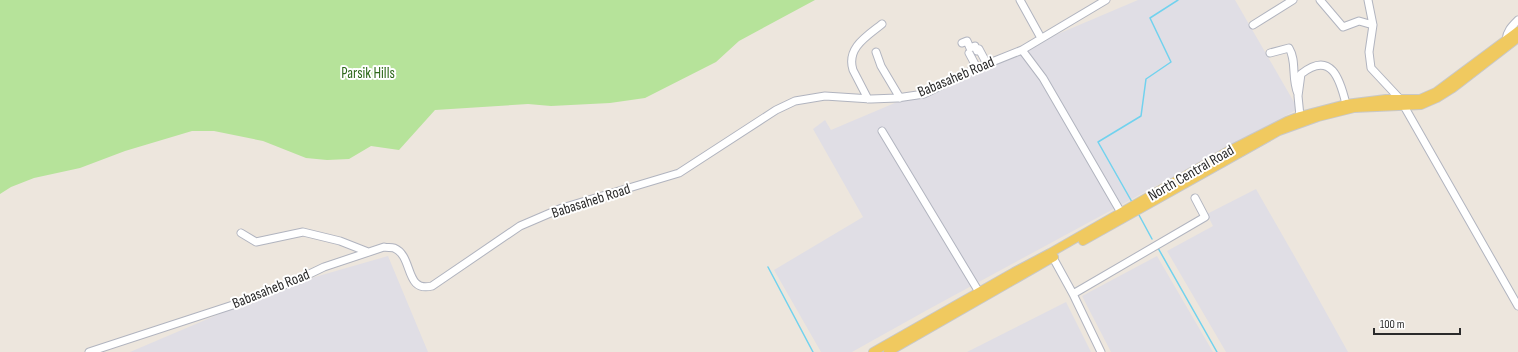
<svg xmlns="http://www.w3.org/2000/svg" width="1518" height="352" font-family="'Sofia Sans Condensed',sans-serif">
<rect width="100%" height="100%" fill="#ede6dd"/>
<!-- industrial -->
<path fill="#e0dee5" d="M1138,0H1235L1298,109L929,309L852,352H821L774,270L863,217L813,129L825,120L831,130Z
M1256,189L1303,271L1348,352H1226L1167,251L1213,226L1207,214Z
M388,256L428,352H130L231,309L308,279Z
M1157,256L1213,352H1111L1082,296Z
M1066,302L1091,352H967Z"/>
<!-- green -->
<path fill="#b6e39a" d="M0,0H815L739,41L716,62L645,98L610,103L551,106L528,104L435,110L399,150L371,146L349,159L327,160L306,158L263,141L214,131H192L125,151L80,168L34,178L11,187L0,194Z"/>
<g fill="none" stroke-linecap="round" stroke-linejoin="round">
<!-- stream -->
<path stroke="#71d2ee" stroke-width="1.5" d="M1132,202L1098,142L1141,116L1146,79L1171,62L1150,18L1178,0
M1139,215L1152,239
M1158,248L1217,352
M768,267L813,352"/>
<!-- minor casing -->
<g stroke="#b1b4bf" stroke-width="9">
<path id="minor" d="M1020,0L1041,38
M1320,0L1343,27L1359,21L1373,25
M1368,0L1373,25L1369,52L1371,68L1400,99L1518,306
M1253,25L1293,0
M1506,40C1507,31 1511,27 1518,20
M962,43L967,41L970,48L975,46L977,51L979,49L987,64
M1022,50L1043,78L1123,216
M876,52L881,66L900,98
M969,53L977,68
M1270,53L1289,48C1297,61 1291,78 1298,94
M868,99L853,70C846,48 867,36 882,24
M1300,116L1298,96L1301,74C1331,50 1340,79 1346,104
M882,131L982,297
M241,233L256,242L303,232L340,241L368,252
M1051,254L1073,294L1101,352
M1073,294L1205,217L1195,198
M89,352L239,303L299,279L324,267L384,247C387,248 391,247 394,248C414,256 404,293 432,286L520,226L562,208L679,173L776,110L795,101L825,96L871,99L897,98L924,94L977,68L1022,50L1106,0"/>
</g>
<!-- major casing -->
<g stroke="#c8c8c8" stroke-width="10">
<path id="major" d="M1083,241L1279,131L1318,117L1354,108L1421,105L1437,98L1453,88L1518,38
M873,352L1014,272L1050,253L1228,151L1287,121L1300,116L1346,104L1386,99H1420L1436,92L1518,31
M888,352L1054,257"/>
</g>
<!-- minor -->
<use href="#minor" stroke="#fff" stroke-width="7"/>
<!-- major -->
<use href="#major" stroke="#f0c95f" stroke-width="8"/>
</g>
<g text-anchor="middle" dominant-baseline="central" stroke-width="4" stroke-linejoin="round" paint-order="stroke">
<!-- park labels -->
<g font-size="15" fill="#2e691b" stroke="#fff">
<text x="368" y="73">Parsik Hills</text>
</g>
<!-- street labels -->
<g font-size="15" fill="#2b2b2b" stroke="#fff">
<text transform="translate(956 77) rotate(-23)">Babasaheb Road</text>
<text transform="translate(1191 173) rotate(-30)">North Central Road</text>
<text transform="translate(591 201) rotate(-18)">Babasaheb Road</text>
<text transform="translate(271 289) rotate(-22)">Babasaheb Road</text>
</g>
</g>
<!-- scale -->
<path d="M1374 328v6h86v-6" fill="none" stroke="#2b2b2b" stroke-width="2"/>
<text x="1380" y="328" font-size="12" fill="#2b2b2b" stroke="#ffffff" stroke-width="3" paint-order="stroke">100 m</text>
</svg>
